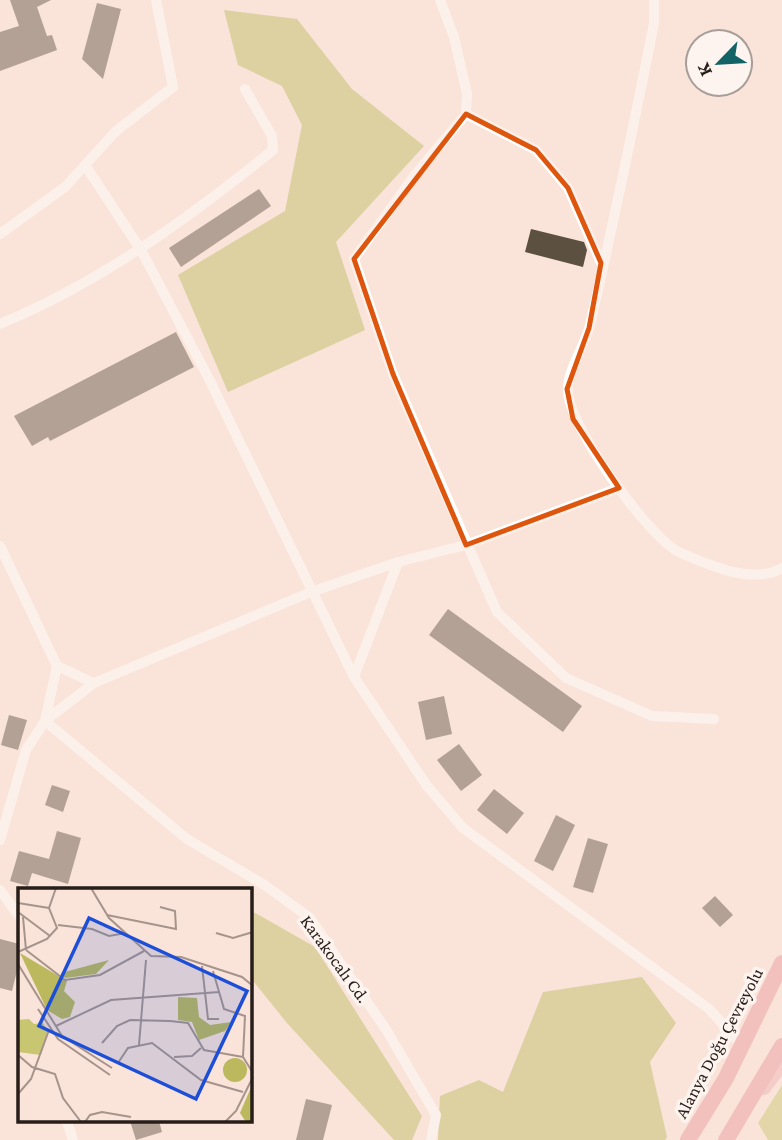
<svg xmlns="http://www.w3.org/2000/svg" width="782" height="1140" font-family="'Crimson Pro',serif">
<rect width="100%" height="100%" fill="#fae3d8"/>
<!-- green -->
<path fill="#c8c670" d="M782,1085V1140H768L758,1123Z"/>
<!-- forest -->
<path fill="#bbb85d" d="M224,10L297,19L352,89L424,146L336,242L365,330L228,392L178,275L285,211L302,125L282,86L238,65Z
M250,910L315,947L422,1116L412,1140H394L287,1023L250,977Z
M642,977L676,1023L650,1062L667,1137L665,1140H438L440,1096L479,1080L503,1092L543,992Z"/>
<!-- building -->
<path fill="#5c5040" d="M10,0H51L37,7L47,36L52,35L57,50L0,71V32L19,26Z
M97,3L121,9L103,79L82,59Z
M259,189L271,206L181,267L169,248Z
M531,229L584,242L587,250L583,267L525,252Z
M176,332L194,367L50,441L48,437L32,446L14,416Z
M448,609L582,706L563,732L429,635Z
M444,696L452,734L426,740L418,702Z
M9,715L27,720L18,750L1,745Z
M459,744L482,775L461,791L437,760Z
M52,785L70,791L63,812L45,805Z
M494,789L524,813L507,834L477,810Z
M556,815L575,825L553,871L534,861Z
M57,831L81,838L68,884L32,873L28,886L10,881L19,851L49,859Z
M588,838L608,844L593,893L573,887Z
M715,896L733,915L720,927L702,908Z
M0,939L19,944V963L12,991L0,988Z
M306,1099L332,1105L323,1140H296Z
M130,1121H159L162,1132L136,1140Z"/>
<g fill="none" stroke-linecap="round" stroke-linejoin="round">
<!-- minor -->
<path stroke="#fff" stroke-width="10" d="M440,0L454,37L467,94L466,114L414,176L354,259L393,374L497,612L566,678L652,716L714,719
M654,0V23C634,124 613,225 590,325C585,346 567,370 568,391C568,425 649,539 681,553C709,565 753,585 782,568
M466,114L536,150L568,188L601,263
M85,165L141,250L208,377L354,677L427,786L463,828L709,1009L742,1045
M0,234L65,187L116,131L173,87L156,0
M0,324C101,282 189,218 273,150L272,136L245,89
M0,546L57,666L45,721
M354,677L398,562
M94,683L311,592L398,562L466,545L619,488
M45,721L187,839L266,886L310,918L387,1031L436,1115L431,1140
M0,840L26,750L45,721L94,683L57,666
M0,890L19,916
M67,1121L73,1140"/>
<!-- primary -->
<path stroke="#eeb1b6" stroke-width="14" d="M764,1088L782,1064"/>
<!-- trunk -->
<path stroke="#e8979e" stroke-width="16" d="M688,1140L726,1078L782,963
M726,1140L782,1046"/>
</g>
<!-- marked area -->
<path d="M0 0H782V1140H0ZM466,114L536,150L568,188L601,263L589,328L567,389L573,419L619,488L466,545L393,374L354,259Z" fill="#fae3d8" fill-opacity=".55" fill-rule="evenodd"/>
<path fill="none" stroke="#de560d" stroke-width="5" stroke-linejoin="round" d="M466,114L536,150L568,188L601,263L589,328L567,389L573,419L619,488L466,545L393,374L354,259Z"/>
<g text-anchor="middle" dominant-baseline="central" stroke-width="7" stroke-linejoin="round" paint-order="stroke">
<!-- street labels -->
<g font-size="18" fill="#271e1a" stroke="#fdf3ef">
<text transform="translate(335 959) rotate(54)">Karakocalı Cd.</text>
<text transform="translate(719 1043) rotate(-62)">Alanya Doğu Çevreyolu</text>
</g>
</g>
<!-- overview -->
<g transform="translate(18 888)">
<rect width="234" height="234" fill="#fae3d8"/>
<path d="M11,131L16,136L25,135L30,144L23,167L0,164V132Z" fill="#c8c670"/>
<path d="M2,65L49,93L46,103L57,114L52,129L44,131L29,122ZM91,72L78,86L47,90L43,85ZM160,109L179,110L181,129L192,137L213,134L207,143L181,152L174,134L160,132ZM205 182a12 12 0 1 1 24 0a12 12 0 1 1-24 0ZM234,197V234H228L222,225Z" fill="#bbb85d"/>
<path fill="none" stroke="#a6948c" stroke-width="2" d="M73,0L91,30L133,68L163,69L224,89L235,98M0,15L31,20M0,24L32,48M89,27L158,41L157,23L142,19M5,29L8,62M40,37L74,41L91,48L108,45M198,45L215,50L235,44M8,62L47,92L82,87L126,63M0,64L29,51L39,40L31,20L38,0M0,76L44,148L94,180M184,78L190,131H201M195,83L206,121L227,128L225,169L235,185M20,121L40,151L92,187M38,138L93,112L201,104M84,155L99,138L112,132L152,133L170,135L186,162L225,169M121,157L128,72M0,167L14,179L37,186L45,210L63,234M156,169L174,168L183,160M100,175L110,160L134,155L183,192L225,204M0,206L13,191L31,142M67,234L72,227L84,224L113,229M207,234L218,223L235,189"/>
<path fill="#1d4ed8" fill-opacity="0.15" stroke="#1d4ed8" stroke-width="3.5" d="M71,30L229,103L178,211L21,138Z"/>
<rect width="234" height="234" fill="none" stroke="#271e1a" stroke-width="3.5"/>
</g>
<!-- north arrow -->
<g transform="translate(719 63) rotate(245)"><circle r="33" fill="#fdf3ef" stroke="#a79e9a" stroke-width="2"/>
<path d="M0-5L12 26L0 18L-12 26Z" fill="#126366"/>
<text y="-10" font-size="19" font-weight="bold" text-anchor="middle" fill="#271e1a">K</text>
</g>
</svg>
